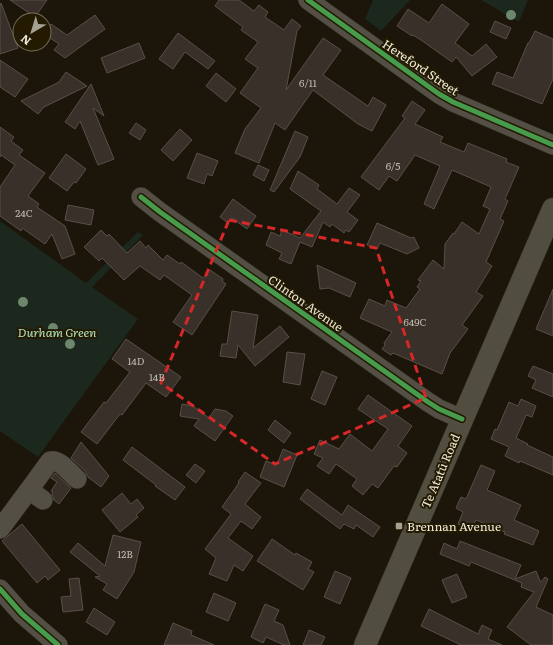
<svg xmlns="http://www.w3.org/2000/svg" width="553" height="645" font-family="Literata,serif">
<rect width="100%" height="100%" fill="#1b1609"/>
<!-- green -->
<path fill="#1c271d" d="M373,0H410L381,31L365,19Z
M481,0H528L519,22Z
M0,221L86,283L138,232L143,235L92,287L138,319L38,457L0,431Z"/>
<!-- building -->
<path fill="#39302a" stroke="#584f49" d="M10,0H47L35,17Z
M219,0H239L254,11L259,5L268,12L265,17L284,30L292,19L301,26L297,31L286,90L323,38L341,50L323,75L368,106L373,97L386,105L372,131L358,124L313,90L285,130L275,123L259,163L235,153L245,129L261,108L240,93L258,68L245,59L258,42L241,30L243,27L215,6Z
M1,3L18,48L0,54V4Z
M442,4L469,24L455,43L472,56L486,44L497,57L472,76L456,57L452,62L421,40L413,35L412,36L397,26L408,9L429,23Z
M95,15L105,29L65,58L54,50L59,44L44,34L51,24L67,35Z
M495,21L511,28L506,39L490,32Z
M535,31L553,39V79L542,104L492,84L497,72L513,78L528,43H529Z
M178,33L215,61L208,69L185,52L173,69L159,59Z
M139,43L145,58L107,73L101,58Z
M0,60L28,79L15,97L0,87Z
M66,72L87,86L44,107L38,114L21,101L59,82Z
M216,73L236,89L226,102L206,86Z
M91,84L104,116L93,108L114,159L98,165L80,121L75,129L65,122Z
M412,101L425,110L415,124L443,137L440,142L464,152L468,143L507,159L506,162L519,167L505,199L508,201L500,219L504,221L486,262L492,266L476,292L483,296L462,325L468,329L450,353L442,374L393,353L391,355L382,349L385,345L384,343L392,332L360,318L369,299L385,306L387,300L406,308L420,289L417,287L421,281L418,280L433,260L444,269L445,244L453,233L454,234L462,222L479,234L490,209L483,206L491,187L452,170L434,209L424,204L440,166L415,155L397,181L389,176L379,190L361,177L405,118L402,116Z
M136,123L146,130L140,140L129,133Z
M0,127L14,137L11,141L23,150L19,155L45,173L28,196L39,204L37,207L65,226L75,254L62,259L52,234L45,244L22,228L21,231L0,216V187L15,165L1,155L0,157Z
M180,129L192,140L173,161L161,150Z
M295,131L308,137L300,157L274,192L270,190Z
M197,153L218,161L212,176L207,174L204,184L187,178Z
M66,154L86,169L76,183L74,182L67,191L49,178Z
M258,165L269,170L264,181L253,175Z
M298,171L319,185L317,189L337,204L349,188L360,195L347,212L358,220L349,232L346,230L344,233L332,224L330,227L323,222L312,247L300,242L291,264L279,259L282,253L266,245L271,232L280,236L282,230L300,238L321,211L290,189Z
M233,199L256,216L247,229L232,218L228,223L220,217Z
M68,205L94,210L91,225L65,220Z
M377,223L411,238L414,237L419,248L407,254L380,243L377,249L367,245Z
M101,230L107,236L109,234L127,253L140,241L146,248L148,245L163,260L167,255L180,264L181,262L203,278L210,270L223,279L222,281L226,284L192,335L173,322L192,295L164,275L160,280L140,266L124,280L102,258L99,261L84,247Z
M317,265L356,283L350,297L329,288L320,289Z
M553,289V336L536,329Z
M232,311L258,315L253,348L280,326L289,337L255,366L238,345L236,358L220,356L222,344H227Z
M126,339L181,377L166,397L146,383L122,415L120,414L97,444L81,432L104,402L106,403L130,372L112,359Z
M287,352L305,354L300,385L283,382Z
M533,366L553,374V397L532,388L536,380L528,376Z
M322,371L337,377L325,405L311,399Z
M368,395L412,426L398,446L407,453L397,467L394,466L378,488L372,484L363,495L352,486L357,479L336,464L329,474L317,466L323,458L314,454L320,440L339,449L350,434L372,451L388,429L358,409Z
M521,399L536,406L532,417L526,415L516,438L528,444L527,445L553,457V475L520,461L519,463L505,456L509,447L491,439L495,429L497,430L509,402L518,406Z
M182,404L193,406L209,418L215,409L226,411L233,416L215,441L194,426L199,419L180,416Z
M275,420L291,433L284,443L268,430Z
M81,442L109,476L101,487L88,477L85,471L71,458Z
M132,447L185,487L175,500L155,486L156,485L123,460Z
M283,449L297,455L284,487L260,477L266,461L277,465Z
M195,464L205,471L196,483L186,475Z
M481,465L495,471L487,490L521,505L514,520L539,531L533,545L504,534L505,532L476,520L471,530L458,524L463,512L456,508L461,497L466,499Z
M245,472L261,483L245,504L261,517L252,529L241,521L228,538L253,556L243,571L234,565L227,581L209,574L216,558L205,549L231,514L222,507L239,483L238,482Z
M55,473L71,488L59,504L54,500L52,494L53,492L51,491L57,482L51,478Z
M307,489L342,515L348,505L380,527L373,537L356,525L354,529L344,524L340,529L300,499Z
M122,493L131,504L137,499L144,508L136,515L138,517L120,532L102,510Z
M22,524L60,570L48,580L45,576L37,583L2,541Z
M113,535L141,542L134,572L117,599L103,590L107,584L95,577L100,576L70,552L78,543L105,566Z
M272,539L295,555L296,553L312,562L308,569L314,572L303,590L257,561Z
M460,541L521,565L515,579L536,571L540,581L541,582L545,577L548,579L536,607L553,615V645H531L507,627L534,592L521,587L522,583L471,562L469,566L440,554L444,543L457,549Z
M335,571L351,578L340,604L324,597Z
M457,574L467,597L452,603L442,580Z
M79,578L83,610L63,612L61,597L71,596L69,579Z
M214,593L236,603L228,621L206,612Z
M265,604L279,610L274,621L283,625L290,645H284L266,637L263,643L251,637Z
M94,608L115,622L107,635L86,622Z
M429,609L478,634L482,625L492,630L488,639L502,645H461L421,626Z
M173,623L192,631L191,635L214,645H164Z
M309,630L325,637L321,645H303Z"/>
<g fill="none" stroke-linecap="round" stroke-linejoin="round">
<!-- minor casing -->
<g stroke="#353028" stroke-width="20">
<path id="minor" d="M308,0L439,94L453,102L553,145
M141,197L160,212L428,402L439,409L462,419
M29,490L50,461C60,459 70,473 77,479
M0,529L29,490L43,500
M0,589L22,614L58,645"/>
</g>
<!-- major casing -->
<g stroke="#353028" stroke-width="23">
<path id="major" d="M365,645L553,209"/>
</g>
<!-- minor -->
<use href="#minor" stroke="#534f45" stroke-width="19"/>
<!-- major -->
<use href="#major" stroke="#514d3f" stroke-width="22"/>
<!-- cycleway casing -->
<g stroke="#231a01" stroke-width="8">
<path id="cycleway" d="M308,0L439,94L453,102L553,145
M141,197L160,212L428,402L439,409L462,419
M0,589L22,614L58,645"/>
</g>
<!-- cycleway -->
<use href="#cycleway" stroke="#469c4c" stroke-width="5"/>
</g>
<!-- trees -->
<g fill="#6d876d">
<circle cx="511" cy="15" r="5"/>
<circle cx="23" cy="302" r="5"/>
<circle cx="53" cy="328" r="5"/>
<circle cx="70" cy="344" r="5"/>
</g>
<!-- marked area -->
<path fill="none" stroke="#d62828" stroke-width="3" stroke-dasharray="8 5" stroke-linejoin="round" d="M229,220L376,248L426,398L275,464L161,383Z"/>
<!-- markers -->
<rect fill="#a5a091" stroke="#231a01" stroke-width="1.5" x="395" y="522" width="8" height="8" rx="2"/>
<g text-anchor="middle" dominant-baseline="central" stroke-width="4" stroke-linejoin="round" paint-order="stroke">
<!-- number labels -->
<g font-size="10" fill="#c2bcae">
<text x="308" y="82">6/11</text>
<text x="393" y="165">6/5</text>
<text x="24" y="212">24C</text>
<text x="415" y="321">649C</text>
<text x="136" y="360">14D</text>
<text x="157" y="376">14B</text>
<text x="125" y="553">12B</text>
</g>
<!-- street labels -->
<g font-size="12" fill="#efeada" stroke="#231a01">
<text transform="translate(421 67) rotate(34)">Hereford Street</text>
<text transform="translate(306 303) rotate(35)">Clinton Avenue</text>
<text transform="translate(440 471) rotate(-67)">Te Atatū Road</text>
</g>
<!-- park labels -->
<g font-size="12" font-style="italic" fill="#b0e3be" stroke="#231a01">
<text x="57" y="332">Durham Green</text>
</g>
<!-- poi labels -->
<g font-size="12" fill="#efeada" stroke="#231a01" text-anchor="start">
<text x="407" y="526">Brennan Avenue</text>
</g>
</g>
<!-- north arrow -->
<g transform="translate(32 32) rotate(218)"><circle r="19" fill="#231a01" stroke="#756d58"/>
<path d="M0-3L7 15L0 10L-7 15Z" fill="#a5a091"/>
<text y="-6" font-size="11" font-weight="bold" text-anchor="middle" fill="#efeada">N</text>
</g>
</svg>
